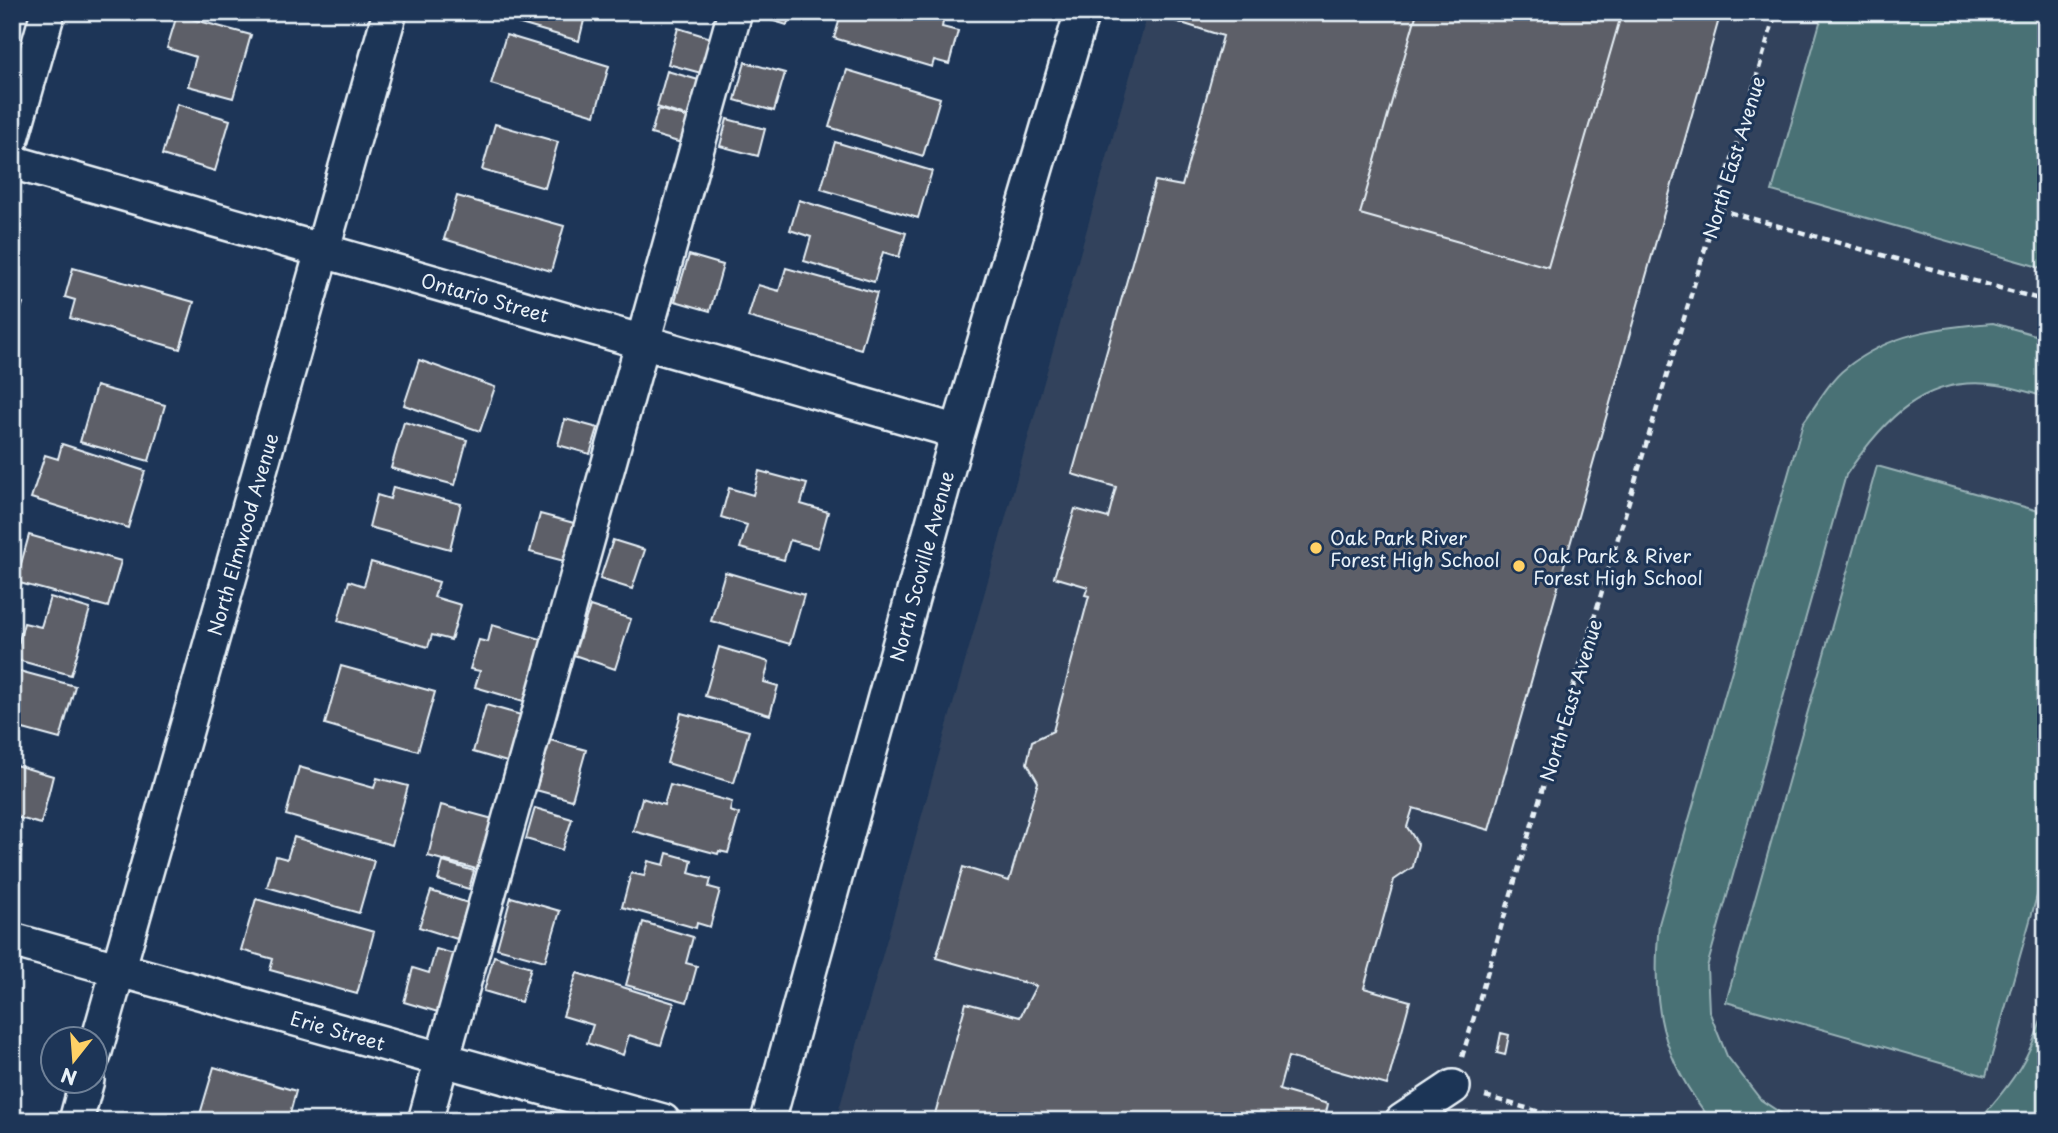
<svg xmlns="http://www.w3.org/2000/svg" width="2058" height="1133" font-family="'Playpen Sans',sans-serif">
<rect width="100%" height="100%" fill="#1d3557"/>
<filter id="ink" filterUnits="userSpaceOnUse"><feTurbulence type="fractalNoise" baseFrequency=".0143" numOctaves="2"/><feDisplacementMap in="SourceGraphic" scale="14" xChannelSelector="R" yChannelSelector="G"/><feConvolveMatrix kernelMatrix="1 2 1 2 8 2 1 2 1" color-interpolation-filters="sRGB"/></filter>
<g filter="url(#ink)">
<!-- built -->
<path fill="#30425c" d="M1148,12H2046V1121L836,1120Z"/>
<!-- green -->
<path fill="#487175" stroke="#98b1b6" stroke-width="2" d="M1823,12H2046V269L1772,191Z
M1993,323L2046,338V397C2030,393 2014,387 1998,385C1925,373 1883,420 1846,475L1707,967L1709,1011L1727,1056L1761,1100L1793,1121H1712C1660,1058 1651,1003 1659,924L1803,423C1816,406 1829,381 1846,368C1889,333 1940,327 1993,323Z
M1877,466L2046,513V864L1986,1076L1726,1002Z
M2046,1005V1121H1978C2014,1081 2031,1057 2046,1005Z"/>
<!-- building -->
<path fill="#5d5f67" stroke="#e8f1f8" stroke-width="2" d="M520,12H586L579,41L517,23Z
M759,12H791L787,25L757,16Z
M842,12H930L944,17L942,27L958,31L949,64L934,60L932,67L834,38Z
M1160,12H1721L1489,830L1413,808L1407,827L1418,844L1413,867L1394,880L1364,988L1410,1001L1387,1085L1288,1057L1279,1090L1328,1104L1324,1121H933L966,1003L1020,1017L1036,986L936,958L963,867L1009,881L1038,782L1027,763L1032,741L1053,731L1089,596L1085,595L1088,587L1054,577L1075,509L1108,518L1116,487L1072,474L1155,181L1182,186L1223,36L1159,16Z
M1417,12H1622L1548,267L1360,214Z
M177,15L251,35L233,98L188,86L196,57L167,48Z
M678,28L711,38L701,73L668,64Z
M506,35L609,66L595,115L491,84Z
M745,62L785,73L774,111L735,100Z
M847,70L940,98L923,156L829,127Z
M667,71L702,81L692,118L657,107Z
M177,104L230,120L215,171L162,155Z
M658,109L692,119L685,144L651,134Z
M727,119L765,129L758,156L720,146Z
M495,124L558,142L545,188L482,170Z
M835,142L932,171L918,218L821,189Z
M457,196L564,226L551,271L444,239Z
M799,200L906,233L899,257L883,252L874,282L804,261L811,237L790,230Z
M689,255L723,265L710,311L675,301Z
M73,268L194,302L180,349L70,318L75,300L65,297Z
M786,268L877,293L861,349L748,317L758,285L779,291Z
M12,299L23,303L12,336Z
M419,360L495,387L480,431L404,405Z
M96,386L165,405L149,461L80,442Z
M565,419L598,428L590,454L558,445Z
M404,422L467,440L455,485L391,468Z
M62,444L145,471L128,528L31,498L45,455L58,459Z
M759,471L807,484L801,504L828,512L818,548L790,540L784,560L740,548L747,525L721,517L729,488L753,495Z
M393,487L461,504L450,549L369,527L377,495L390,499Z
M540,514L574,523L564,561L530,552Z
M29,535L121,561L108,607L16,582Z
M613,540L645,550L632,589L600,579Z
M371,562L439,582L434,597L461,605L451,640L432,635L428,647L338,621L349,581L364,586Z
M725,572L804,595L790,644L711,621Z
M50,597L90,609L71,675L14,659L24,623L41,627Z
M590,606L631,619L615,669L574,655Z
M492,625L544,640L527,702L475,687L480,671L470,669L479,640L488,642Z
M719,647L769,662L764,682L778,686L770,715L705,696Z
M341,666L435,692L418,751L325,724Z
M12,669L75,686L60,739L12,726Z
M486,705L521,715L507,762L473,752Z
M681,713L749,731L734,783L667,763Z
M550,740L586,750L572,800L536,790Z
M12,764L53,776L41,824L12,816Z
M299,767L374,788L377,778L408,786L392,845L286,815Z
M670,785L732,802L730,811L739,814L728,853L719,851L718,854L633,831L642,798L664,805Z
M441,805L493,819L480,870L428,856Z
M535,808L572,819L562,850L526,839Z
M294,837L374,861L359,913L267,887L276,856L287,859Z
M12,843L22,846L12,881Z
M667,853L692,860L689,873L711,879L709,887L720,890L710,927L697,923L696,928L622,907L631,873L644,876L648,861L664,865Z
M443,862L474,871L469,889L438,880Z
M431,891L468,903L457,939L419,927Z
M511,897L560,911L545,961L497,948Z
M256,899L374,932L357,994L270,970L273,959L241,950Z
M643,922L693,937L686,963L697,966L687,1002L626,985Z
M436,949L454,954L438,1012L404,1002L413,968L429,973Z
M494,956L531,967L521,1002L484,991Z
M577,973L674,1003L661,1045L629,1035L623,1055L587,1043L593,1025L563,1016Z
M1501,1033L1509,1035L1505,1055L1497,1053Z
M214,1067L296,1091L288,1121H198Z"/>
<g fill="none" stroke-linecap="round" stroke-linejoin="round">
<!-- minor casing -->
<g stroke="#e8f1f8" stroke-width="38">
<path id="minor" d="M12,138L48,12
M12,162L958,432
M12,940L663,1121
M94,1055L390,12
M76,1121L87,1080
M425,1121L735,12
M768,1121L958,432L1082,12
M1402,1121L1453,1087"/>
</g>
<!-- path -->
<path stroke="#e8f1f8" stroke-width="4.5" stroke-dasharray="7 5" stroke-linecap="butt" d="M1718,209L2046,301
M1462,1057L1776,12
M1485,1096L1571,1121"/>
<!-- minor -->
<use href="#minor" stroke="#1d3557" stroke-width="33"/>
</g>
</g>
<!-- markers -->
<g fill="#ffd166" stroke="#1d3557" stroke-width="2.5">
<circle cx="1316" cy="548" r="7"/>
<circle cx="1519" cy="566" r="7"/>
</g>
<g text-anchor="middle" dominant-baseline="central" stroke-width="6" stroke-linejoin="round" paint-order="stroke">
<!-- street labels -->
<g font-size="19" fill="#e8f1f8" stroke="#1d3557">
<text transform="translate(1733 157) rotate(-73)">North East Avenue</text>
<text transform="translate(485 297) rotate(16)">Ontario Street</text>
<text transform="translate(242 534) rotate(-74)">North Elmwood Avenue</text>
<text transform="translate(921 566) rotate(-75)">North Scoville Avenue</text>
<text transform="translate(1570 700) rotate(-73)">North East Avenue</text>
<text transform="translate(338 1030) rotate(16)">Erie Street</text>
</g>
<!-- poi labels -->
<g font-size="19" fill="#e8f1f8" stroke="#1d3557" text-anchor="start">
<text x="1330" y="537">Oak Park River<tspan x="1330" dy="22">Forest High School</tspan></text>
<text x="1533" y="555">Oak Park &amp; River<tspan x="1533" dy="22">Forest High School</tspan></text>
</g>
</g>
<!-- margin -->
<rect width="2058" height="1133" fill="none" stroke="#1d3557" stroke-width="42"/>
<rect x="21" y="21" width="2016" height="1091" fill="none" stroke="#e8f1f8" stroke-width="2.5" filter="url(#ink)"/>
<!-- north arrow -->
<g transform="translate(74 1060) rotate(197)"><circle r="33" fill="#1d3557" stroke="#6e8097" stroke-width="2"/>
<path d="M0-5L12 26L0 18L-12 26Z" fill="#ffd166"/>
<text y="-10" font-size="19" font-weight="bold" text-anchor="middle" fill="#e8f1f8">N</text>
</g>
</svg>
